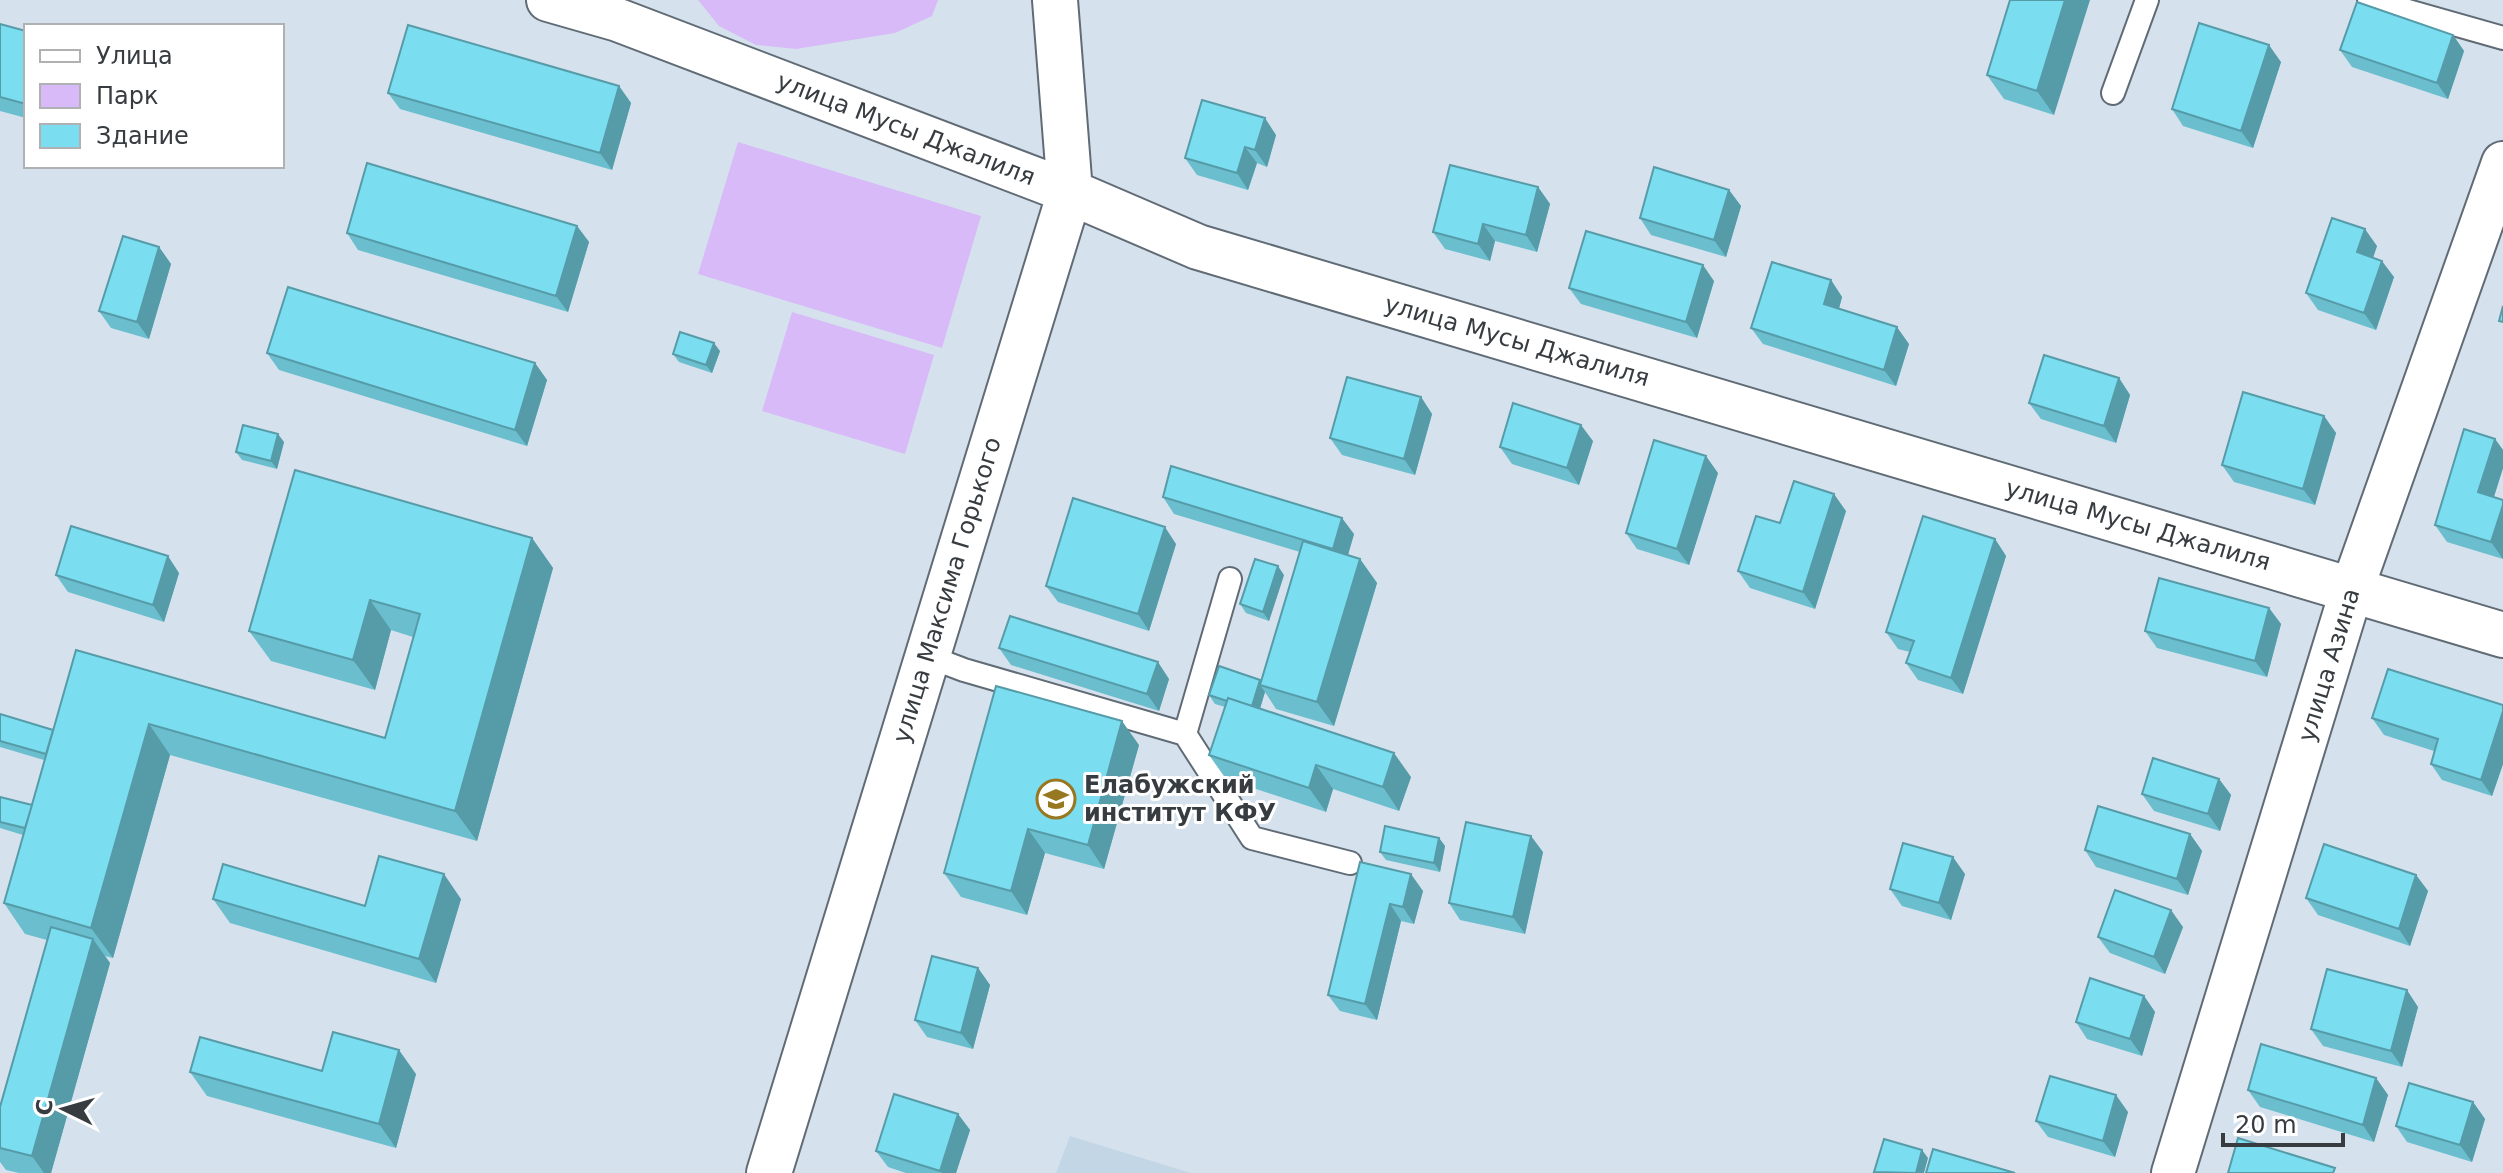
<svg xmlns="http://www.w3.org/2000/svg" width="2503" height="1173" font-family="'DejaVu Sans',sans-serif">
<rect width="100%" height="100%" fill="#d5e2ed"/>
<!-- built -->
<path fill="#c3d6e6" d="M1070,1136L1191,1173H1056Z"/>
<!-- green -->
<path fill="#d7baf7" d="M698,0H938L932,16L895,33L796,49L756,45L719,26Z
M738,142L981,216L942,348L698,274Z
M792,312L934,355L905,454L762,411Z"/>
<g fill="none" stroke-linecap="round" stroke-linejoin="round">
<!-- service casing -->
<g stroke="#606b75" stroke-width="26">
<path id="service" d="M2369,0L2503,38
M2113,93L2147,0
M927,656L964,670L1185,734L1252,838L1350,863
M1185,734L1230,579"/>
</g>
<!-- minor casing -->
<g stroke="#606b75" stroke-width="46">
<path id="minor" d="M548,0L618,20L1070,192
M2173,1173L2352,589L2503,163"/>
</g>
<!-- tertiary casing -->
<g stroke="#606b75" stroke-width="48">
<path id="tertiary" d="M1070,192L1198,247L2503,635
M769,1173L1070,192L1055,0"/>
</g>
<!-- service -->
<use href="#service" stroke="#fff" stroke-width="22"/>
<!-- minor -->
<use href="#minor" stroke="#fff" stroke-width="42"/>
<!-- tertiary -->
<use href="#tertiary" stroke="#fff" stroke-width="44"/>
</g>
<!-- wall -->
<path fill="#6abece" d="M2010,0L2054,115L2004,99L1987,75Z
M0,24L26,31V118L0,111Z
M2453,35L2464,51L2448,99L2352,67L2340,50Z
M2281,62L2253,148L2183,126L2172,109Z
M619,86L631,103L612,170L400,109L388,93Z
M1276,135L1267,167L1257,163L1248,190L1197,175L1185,158Z
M1538,187L1550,204L1537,252L1495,241L1490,261L1445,249L1433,232Z
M1729,190L1741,206L1726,257L1651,235L1640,218Z
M577,226L589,242L568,312L358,250L347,233Z
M2377,246L2373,258L2394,277L2376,330L2318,310L2306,293Z
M159,247L171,264L149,339L111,328L99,311Z
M1831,280L1842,297L1839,308L1909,344L1896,386L1763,344L1751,328Z
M1714,281L1697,338L1581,304L1569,288Z
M720,351L712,373L679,362L673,354Z
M267,353L535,363L547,380L527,446L279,370Z
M2119,378L2130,395L2116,443L2041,419L2029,403Z
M1421,397L1432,414L1415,475L1342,455L1330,438Z
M2324,416L2336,433L2315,505L2234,482L2222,465Z
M2495,439L2503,450V468L2494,497L2503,500V559L2447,542L2435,525Z
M1593,441L1579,485L1512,464L1500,447Z
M284,442L277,469L242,460L236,452Z
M1718,473L1689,565L1637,549L1626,533Z
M1163,497L1354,534L1348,555L1360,559L1377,583L1334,726L1276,709L1265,692L1260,709L1411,777L1399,811L1333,789L1326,812L1226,779L1209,755L1225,707L1215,704L1209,695L1261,680L1300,552L1174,514Z
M1846,511L1815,609L1750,588L1738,571L1780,523Z
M532,538L553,568L477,841L170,755L113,958L105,956L110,963L51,1173H19L6,1170L0,1162V1107L47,940L25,934L4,903L23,835L0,828V797L32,805L44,760L0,747V714L53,730L76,650L385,738L413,637L391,630L375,690L271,661L249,631Z
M1995,539L2006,556L1963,694L1918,680L1906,663L1910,652L1898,649L1886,632Z
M1176,544L1149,631L1058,602L1046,586Z
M179,573L164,622L68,592L56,575Z
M1284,575L1269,621L1246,613L1240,604Z
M2269,608L2281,624L2267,677L2157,648L2145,631Z
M999,648L1169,679L1159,711L1011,665Z
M2503,705V764L2492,796L2442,780L2431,764L2434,751L2384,735L2372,718Z
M1139,745L1104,869L1045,853L1027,915L961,897L944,873Z
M2219,779L2231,795L2220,831L2154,811L2142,794Z
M2190,834L2202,851L2188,895L2096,867L2085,850Z
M1439,838L1445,846L1440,872L1386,860L1380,852Z
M1543,852L1525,934L1460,920L1449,903Z
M1360,862L1423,891L1414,924L1401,921L1377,1020L1340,1011L1328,995Z
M1965,874L1951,920L1902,906L1890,889Z
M2416,875L2428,891L2410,946L2318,915L2306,898Z
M213,899L365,906L461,899L436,983L230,923Z
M2183,927L2165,974L2110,953L2098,937Z
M978,968L990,985L973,1049L927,1037L915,1020Z
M2144,996L2155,1012L2142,1056L2087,1039L2076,1022Z
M2418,1007L2402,1067L2323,1046L2311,1029Z
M190,1072L416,1074L396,1148L207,1096Z
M2376,1078L2388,1095L2374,1142L2260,1107L2248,1090Z
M2473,1102L2485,1119L2472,1162L2407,1142L2396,1126Z
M2128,1112L2115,1157L2048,1137L2036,1121Z
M958,1114L970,1130L956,1173H906L888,1167L876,1151Z"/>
<!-- shaded-wall -->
<path fill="#569ba8" d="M2065,0H2090L2054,115L2037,91Z
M2453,35L2464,51L2448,99L2437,83Z
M2269,45L2281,62L2253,148L2241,131Z
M619,86L631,103L612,170L600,153Z
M1265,118L1276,135L1267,167L1255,150Z
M1245,147L1257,163L1248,190L1237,173Z
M1538,187L1550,204L1537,252L1526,235Z
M1729,190L1741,206L1726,257L1714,240Z
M1483,224L1495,241L1490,261L1478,244Z
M577,226L589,242L568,312L556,296Z
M2365,229L2377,246L2369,269L2357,252Z
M159,247L171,264L149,339L137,322Z
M2382,261L2394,277L2376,330L2364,313Z
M1703,265L1714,281L1697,338L1686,322Z
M1831,280L1842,297L1836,320L1824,304Z
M1897,327L1909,344L1896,386L1884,370Z
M714,343L720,351L712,373L706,365Z
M535,363L547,380L527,446L515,430Z
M2119,378L2130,395L2116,443L2104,426Z
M1421,397L1432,414L1415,475L1404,459Z
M2324,416L2336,433L2315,505L2303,489Z
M1581,425L1593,441L1579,485L1567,468Z
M278,434L284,442L277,469L271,461Z
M2495,439L2503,450V468L2490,509L2478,492Z
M1706,456L1718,473L1689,565L1677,549Z
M1834,494L1846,511L1815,609L1803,592Z
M2503,505V559L2491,542Z
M1342,518L1354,534L1345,565L1333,549Z
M1165,527L1176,544L1149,631L1138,614Z
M532,538L553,568L477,841L455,811Z
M1995,539L2006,556L1963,694L1951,678Z
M168,556L179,573L164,622L153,605Z
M1360,559L1377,583L1334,726L1317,702Z
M1278,566L1284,575L1269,621L1263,612Z
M370,600L391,630L375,690L353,660Z
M2269,608L2281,624L2267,677L2255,661Z
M1158,662L1169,679L1159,711L1147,694Z
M1260,680V685L1265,692L1257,718L1251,709Z
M2503,711V764L2492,796L2481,780Z
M1122,721L1139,745L1104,869L1088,845Z
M149,724L170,755L113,958L91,928Z
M1394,753L1411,777L1399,811L1383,787Z
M1316,765L1333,789L1326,812L1309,788Z
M2219,779L2231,795L2220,831L2208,814Z
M1028,829L1045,853L1027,915L1011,891Z
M2190,834L2202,851L2188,895L2177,879Z
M1531,836L1543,852L1525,934L1513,917Z
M1439,838L1445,846L1440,872L1434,863Z
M1953,857L1965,874L1951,920L1939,903Z
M444,874L461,899L436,983L419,959Z
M1411,874L1423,891L1414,924L1403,907Z
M2416,875L2428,891L2410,946L2399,929Z
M1390,904L1401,921L1377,1020L1365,1004Z
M2171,910L2183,927L2165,974L2154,957Z
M93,939L110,963L51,1173H44L32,1156Z
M978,968L990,985L973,1049L961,1033Z
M2407,990L2418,1007L2402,1067L2391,1051Z
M2144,996L2155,1012L2142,1056L2130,1039Z
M399,1050L416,1074L396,1148L379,1124Z
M2376,1078L2388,1095L2374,1142L2363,1125Z
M2116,1095L2128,1112L2115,1157L2103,1141Z
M2473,1102L2485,1119L2472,1162L2460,1145Z
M958,1114L970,1130L956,1173H942L940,1171Z
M1922,1150L1928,1158L1924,1173H1916Z"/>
<!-- building -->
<path fill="#7bddf0" stroke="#569ba8" stroke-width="2" d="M2010,0H2065L2037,91L1987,75Z
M2357,2L2453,35L2437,83L2340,50Z
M2199,23L2269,45L2241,131L2172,109Z
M0,24L26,31V104L0,97Z
M408,25L619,86L600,153L388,93Z
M1202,100L1265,118L1255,150L1245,147L1237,173L1185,158Z
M367,163L577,226L556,296L347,233Z
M1450,165L1538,187L1526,235L1483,224L1478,244L1433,232Z
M1654,167L1729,190L1714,240L1640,218Z
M2332,218L2365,229L2357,252L2382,261L2364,313L2306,293Z
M1586,231L1703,265L1686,322L1569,288Z
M123,236L159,247L137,322L99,311Z
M1772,262L1831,280L1824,304L1897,327L1884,370L1751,328Z
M288,287L535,363L515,430L267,353Z
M2503,306V322L2499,321Z
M680,332L714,343L706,365L673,354Z
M2044,355L2119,378L2104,426L2029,403Z
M1347,377L1421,397L1404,459L1330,438Z
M2243,392L2324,416L2303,489L2222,465Z
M1513,403L1581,425L1567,468L1500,447Z
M243,425L278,434L271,461L236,452Z
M2464,429L2495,439L2478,492L2503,500V505L2491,542L2435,525Z
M1654,440L1706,456L1677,549L1626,533Z
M1171,466L1342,518L1333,549L1163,497Z
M295,470L532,538L455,811L149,724L91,928L4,903L76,650L385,738L420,614L370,600L353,660L249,631Z
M1794,481L1834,494L1803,592L1738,571L1756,516L1780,523Z
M1073,498L1165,527L1138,614L1046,586Z
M1923,516L1995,539L1951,678L1906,663L1914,641L1886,632Z
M71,526L168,556L153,605L56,575Z
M1303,541L1360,559L1317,702L1260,685Z
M1255,559L1278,566L1263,612L1240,604Z
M2159,578L2269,608L2255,661L2145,631Z
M1010,616L1158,662L1147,694L999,648Z
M1219,666L1260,680L1252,706L1228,698L1227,701L1209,695Z
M2388,669L2503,705V711L2481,780L2431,764L2438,739L2372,718Z
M996,686L1122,721L1088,845L1028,829L1011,891L944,873Z
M1228,698L1394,753L1383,787L1316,765L1309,788L1209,755Z
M0,714L53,730L46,754L0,741Z
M2153,758L2219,779L2208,814L2142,794Z
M0,797L32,805L25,828L0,822Z
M2098,806L2190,834L2177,879L2085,850Z
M1466,822L1531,836L1513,917L1449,903Z
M1385,826L1439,838L1434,863L1380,852Z
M1903,843L1953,857L1939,903L1890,889Z
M2324,844L2416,875L2399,929L2306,898Z
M379,856L444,874L419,959L213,899L223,864L365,906Z
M1360,862L1411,874L1403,907L1390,904L1365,1004L1328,995Z
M2115,890L2171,910L2154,957L2098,937Z
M51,927L93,939L32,1156L0,1148V1107Z
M932,956L978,968L961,1033L915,1020Z
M2327,969L2407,990L2391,1051L2311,1029Z
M2090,978L2144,996L2130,1039L2076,1022Z
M333,1032L399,1050L379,1124L190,1072L200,1037L322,1071Z
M2261,1044L2376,1078L2363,1125L2248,1090Z
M2050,1076L2116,1095L2103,1141L2036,1121Z
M2409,1083L2473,1102L2460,1145L2396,1126Z
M894,1094L958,1114L940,1171L876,1151Z
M2238,1138L2335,1168L2333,1173H2228Z
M1884,1139L1922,1150L1916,1173L1874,1172Z
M1933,1149L2015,1173H1926Z"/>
<!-- icons -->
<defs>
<g id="university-ring" transform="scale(2)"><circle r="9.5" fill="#fff" stroke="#977720" stroke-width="1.5"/><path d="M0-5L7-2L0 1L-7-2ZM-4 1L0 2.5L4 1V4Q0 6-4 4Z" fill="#977720"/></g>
</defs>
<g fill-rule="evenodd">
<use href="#university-ring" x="1056" y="799"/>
</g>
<g text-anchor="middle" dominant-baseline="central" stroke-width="6" stroke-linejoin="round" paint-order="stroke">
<!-- street labels -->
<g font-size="24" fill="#373c40" stroke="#fff">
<text transform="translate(906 129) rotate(21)">улица Мусы Джалиля</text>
<text transform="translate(1517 341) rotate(16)">улица Мусы Джалиля</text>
<text transform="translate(2138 525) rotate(16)">улица Мусы Джалиля</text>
<text transform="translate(947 590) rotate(-73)">улица Максима Горького</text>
<text transform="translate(2329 665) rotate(-73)">улица Азина</text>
</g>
<!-- poi labels -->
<g font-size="24" font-weight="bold" fill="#373c40" stroke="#fff" text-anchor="start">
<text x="1084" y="785">Елабужский<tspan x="1084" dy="28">институт КФУ</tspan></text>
</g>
</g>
<!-- legend -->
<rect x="24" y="24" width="260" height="144" fill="#ffffff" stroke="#afb1b3" stroke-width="2"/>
<rect x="40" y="50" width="40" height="12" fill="#ffffff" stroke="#afb1b3" stroke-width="2"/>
<text x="96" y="64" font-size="24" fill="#373c40">Улица</text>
<rect x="40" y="84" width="40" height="24" fill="#d7baf7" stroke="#afb1b3" stroke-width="2"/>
<text x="96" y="104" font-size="24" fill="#373c40">Парк</text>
<rect x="40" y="124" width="40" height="24" fill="#7bddf0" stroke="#afb1b3" stroke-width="2"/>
<text x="96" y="144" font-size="24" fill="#373c40">Здание</text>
<!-- north arrow -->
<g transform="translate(64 1109) rotate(275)" stroke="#ffffff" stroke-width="6" paint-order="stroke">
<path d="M0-6L14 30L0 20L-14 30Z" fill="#373c40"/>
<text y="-12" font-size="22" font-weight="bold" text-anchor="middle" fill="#373c40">С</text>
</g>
<!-- scale -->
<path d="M2223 1133v12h120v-12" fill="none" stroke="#373c40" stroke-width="4"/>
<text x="2235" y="1133" font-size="24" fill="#373c40" stroke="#ffffff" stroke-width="6" paint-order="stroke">20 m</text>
</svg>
